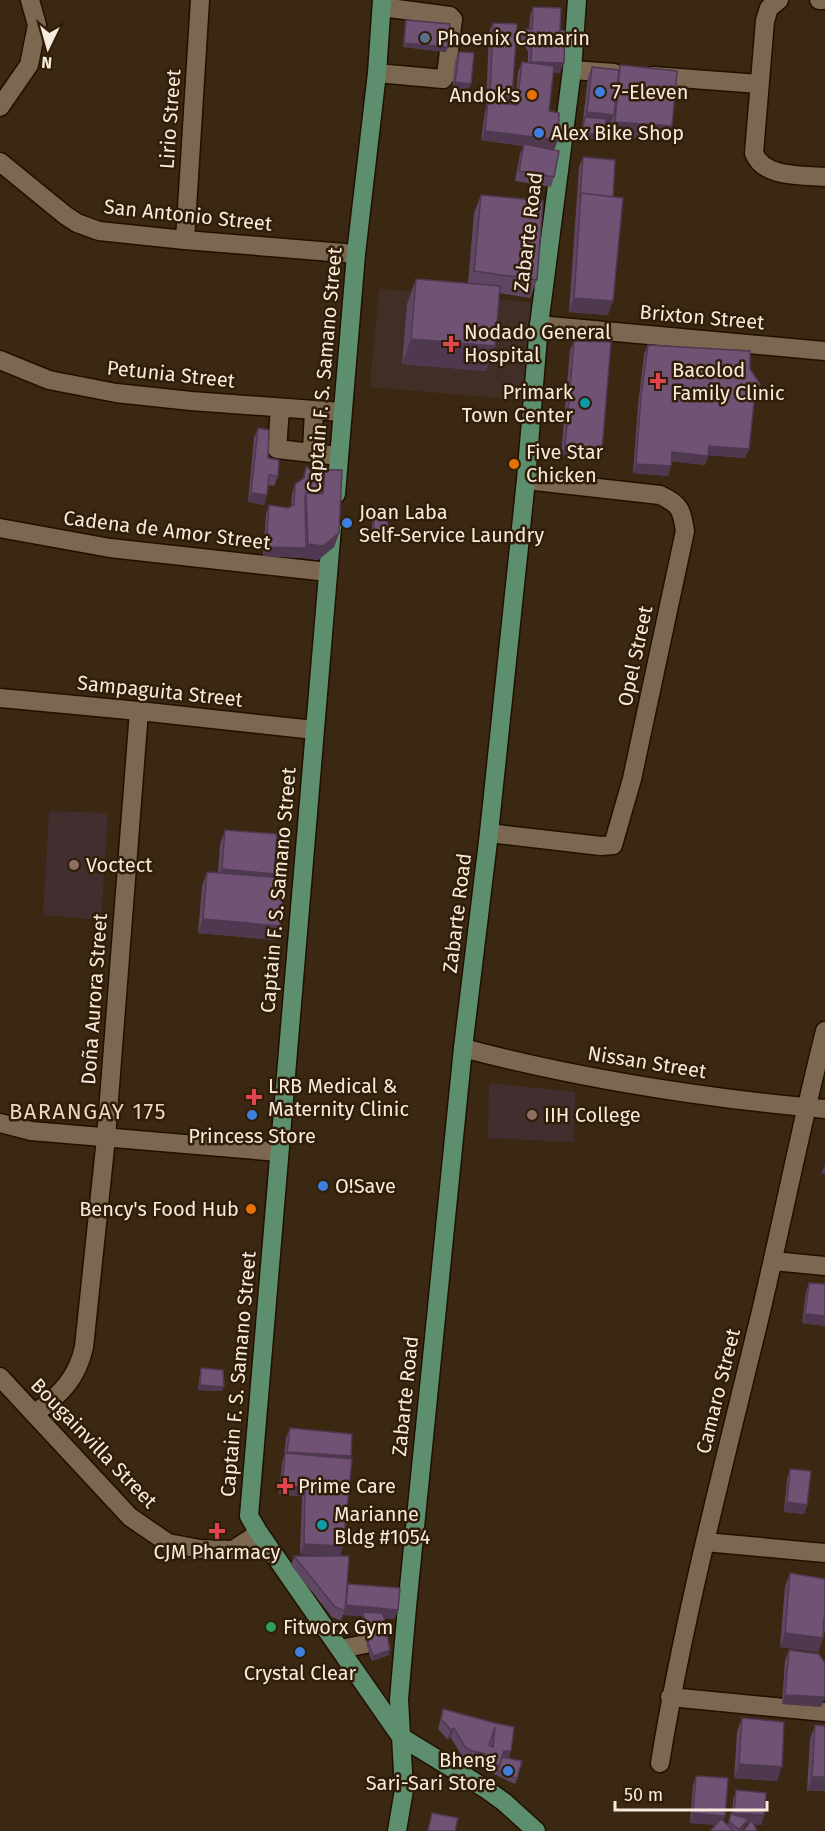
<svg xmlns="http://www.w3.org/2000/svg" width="825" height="1831" font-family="'Fira Sans',sans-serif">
<rect width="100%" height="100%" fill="#3a2812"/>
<!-- education -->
<path fill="#422e2e" d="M49,811L108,813L101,920L43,915Z
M489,1083L575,1092L574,1142L488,1138Z"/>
<!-- medical -->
<path fill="#412f27" d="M379,289L531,302L523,400L370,387Z"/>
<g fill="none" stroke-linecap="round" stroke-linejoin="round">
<!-- minor casing -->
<g stroke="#211000" stroke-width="21">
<path id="minor" d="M779,0L769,8L765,21L754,153C763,178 802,175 825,177
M819,0H825
M572,70L614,73
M377,73L443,79L446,75L453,19L450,16L382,7
M653,76L759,84
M0,107L29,65L37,25L30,0
M0,162L65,215L77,223L99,231L185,240L356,254
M185,240L200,0
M539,325L825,351
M0,360L49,380L116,393L191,401L342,412
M280,408L277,449L339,456
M312,452L314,410
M0,528L110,548L328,572
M0,698L139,711L314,730
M489,833L601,846L613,845L632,779L685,531C682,510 680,504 660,495L526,480
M463,1048C581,1079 704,1098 825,1109
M0,1123L31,1131L279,1152
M773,1261L825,1266
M0,1377L130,1517L168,1543L200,1549L233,1550L259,1533
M34,1414C60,1395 77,1379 84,1347L106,1138L139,711
M705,1542L825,1553
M340,1649L366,1644
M670,1697L825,1712
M660,1763C684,1616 722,1472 757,1328C781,1229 800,1129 825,1031"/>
</g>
<!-- major casing -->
<g stroke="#211000" stroke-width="21">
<path id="major" d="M336,494L356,254L377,73L382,0
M332,527L249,1516L259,1533L401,1737L486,1789L504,1802L536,1831
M397,1831L404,1790L399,1699L407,1607L463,1048L489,833L526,480L539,325L572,70L577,0"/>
</g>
<!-- minor -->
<use href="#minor" stroke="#7c6850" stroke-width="18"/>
<!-- major -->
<use href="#major" stroke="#5d8f6f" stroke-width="18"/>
</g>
<!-- wall -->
<path fill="#5f4764" d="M533,7L560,30V73L553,72L549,111L558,140L554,150V177L551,187L515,181L520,154L523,146L481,140L485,111L487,106H486L489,32L493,23L512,97L510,104L515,105L518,72L522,62L528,63V51L518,39L522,29H529L530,16Z
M406,20L446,52L403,47L405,25Z
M459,52L467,93L452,91L455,61Z
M620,65L667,140L610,136L611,123L610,125L605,124L604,135L602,140L581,137L588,76L592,67L619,70Z
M583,157L613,197L608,315L569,312L579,167Z
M481,195L537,280L530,298L499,293L495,346L486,371L402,364L407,304L416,279L468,283L474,213Z
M574,341L602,449L599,458L561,455L570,350Z
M648,345L750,369L754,403L749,449L745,458L708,455L705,465L671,461L668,476L633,473L638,406L644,354Z
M258,428L268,458L278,476L274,486L268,485L264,505L248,502L254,438Z
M306,467L323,474L325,470L339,533L334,547L318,560L303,558L263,556L266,514L269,505L288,508L291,507L292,494L295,484L302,480Z
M375,507L385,541L371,540L373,512Z
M225,830L272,877L280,926L275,940L198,933L202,886L207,872L218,873L220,844Z
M809,1283L825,1284V1326L802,1323L806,1292Z
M201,1368L222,1391L198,1390L200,1373Z
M290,1428L351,1456L340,1556L347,1588L348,1584L395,1619L384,1618L390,1650L389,1655L372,1661L367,1647L362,1616L343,1615L341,1621L332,1617L291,1565L294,1556H337L300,1554L302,1496L279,1495L282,1463L284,1456L286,1438Z
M790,1469L807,1505L804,1514L784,1512L787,1479Z
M790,1573L825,1579V1633L823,1632V1638L818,1652L780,1647L785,1587Z
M789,1650L825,1697L821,1707L782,1704L785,1660Z
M443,1709L495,1723L511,1751L508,1758L517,1779L515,1784L496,1775L479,1767L481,1763L468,1761L462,1756L451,1738L447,1739L438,1729Z
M742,1718L777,1781L734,1778L737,1732Z
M815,1725L825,1791H807L810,1739Z
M696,1776L725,1816L723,1821L728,1825L732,1814L733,1800L736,1790L764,1815L761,1825L746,1823L742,1831H710L716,1825L690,1823L693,1785Z
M432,1813L455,1831H427Z"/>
<!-- shaded-wall -->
<path fill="#4e3951" d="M404,43L448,47L446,52L403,47Z
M531,62L564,63L560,73L527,71Z
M455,82L471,84L467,93L452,91Z
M490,96L512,97L509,107L488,101L486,106Z
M587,112L614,115L610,125L584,122Z
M615,122L672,126L667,140L610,136Z
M485,131L558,140L554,150L481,140Z
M582,133L604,135L602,140L581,137Z
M574,298L613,301L608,315L569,312Z
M411,339L495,346L486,371L402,364Z
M565,446L602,449L599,458L561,455Z
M709,446L749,449L745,458L705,455Z
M672,452L708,456L705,465L668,461Z
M636,464L671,466L668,476L633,473Z
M251,493L267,495L264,505L248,502Z
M339,533L334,547L318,560L303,558L263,556L266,547L306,548L308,544Z
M373,535L387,536L385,541L371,540Z
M222,869L274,874L269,888L217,883Z
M203,919L280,926L275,940L198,933Z
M825,1164V1174H821Z
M805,1314L825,1316V1326L802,1323Z
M200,1385L224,1387L222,1391L198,1390Z
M287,1452L351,1456L347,1466L285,1458Z
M282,1486L305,1487L302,1496L279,1495Z
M787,1502L807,1505L804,1514L784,1512Z
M304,1544L343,1546L340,1556L300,1554Z
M346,1605L398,1610L395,1619L364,1617L363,1612L362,1616L343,1615Z
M785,1633L823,1638L818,1652L780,1647Z
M390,1650L389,1655L372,1661L373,1656Z
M785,1695L825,1697L821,1707L782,1704Z
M454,1728L451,1738L447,1739L451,1730Z
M504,1751H511L508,1761L501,1760Z
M739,1764L782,1767L777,1781L734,1778Z
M812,1777H825V1791H807Z
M693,1813L725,1816L722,1825L690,1823Z
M734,1813L764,1815L761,1825L746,1823L742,1831H738L739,1830L731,1822Z"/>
<!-- building -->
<path fill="#6f5274" stroke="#4e3951" stroke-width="1.5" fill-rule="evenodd" d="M533,7L561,8L560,30L565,31L564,63L531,62L532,41L522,29H532Z
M406,20L450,24L448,47L404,43Z
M493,23L517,24L512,97L490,96Z
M459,52L474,53L471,84L455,82Z
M522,62L554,66L549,111L559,113L558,140L485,131L488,101L517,105Z
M620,65L677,71L672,126L615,122Z
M592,67L619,70L614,115L587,112Z
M585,117L606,119L604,135L582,133Z
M524,144L559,151L554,177L519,171Z
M583,157L615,160L613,197L581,193L580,198Z
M581,193L623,198L613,301L574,298Z
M481,195L543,201L537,280L474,271Z
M416,279L500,286L495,346L411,339Z
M574,341L611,342L602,449L565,446Z
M648,345L750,351V369L760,384L754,403L749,449L709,446L708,456L672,452L671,466L636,464L641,396Z
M258,428L269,430L268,458L279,460L278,476L269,475L267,495L251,493Z
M306,467L323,474L322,494L306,493L305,498L306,548L266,547L269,505L288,508L294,505L295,484L304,478Z
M325,470H342L339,533L323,546L308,544L306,493L323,494Z
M375,507L389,508L387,536L373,535Z
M225,830L277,834L274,874L222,869Z
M207,872L284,878L280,926L203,919Z
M809,1283L825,1284V1316L805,1314Z
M201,1368L223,1370L224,1387L200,1385Z
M290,1428L352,1434L351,1456L287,1452Z
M285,1453L352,1459L343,1546L304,1544L305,1487L282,1486Z
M790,1469L811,1471L807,1505L787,1502Z
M294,1556H349L345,1611L335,1607Z
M790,1573L825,1579V1618H824L823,1638L785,1633Z
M348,1584L400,1588L398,1610L346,1605Z
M363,1612L383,1613L390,1650L373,1656L368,1642Z
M789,1650L819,1654L825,1663V1697L785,1695Z
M443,1709L495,1723L514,1727L511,1751H504L499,1766L483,1757L485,1754L472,1751L465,1747L454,1728L451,1730L441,1719ZM495,1727L493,1747L489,1745Z
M742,1718L784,1722L782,1767L739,1764Z
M815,1725L825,1726V1777H812Z
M502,1757L522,1761L517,1779L498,1771Z
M696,1776L728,1778L725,1816L693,1813Z
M736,1790L766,1793L764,1815L734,1813Z
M432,1813L458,1818L455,1831H428Z
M731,1814L748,1819L739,1830L729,1821Z
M721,1819L733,1830L732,1831H710Z
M752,1820L757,1831H743Z"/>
<!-- markers -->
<circle fill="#5c6f8a" stroke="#301e08" stroke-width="2" cx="425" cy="38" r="6"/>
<g fill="#3f7fe0" stroke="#301e08" stroke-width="2">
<circle cx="600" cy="92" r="6"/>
<circle cx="539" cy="133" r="6"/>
<circle cx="347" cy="523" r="6"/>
<circle cx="252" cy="1115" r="6"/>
<circle cx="323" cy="1186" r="6"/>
<circle cx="300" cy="1652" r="6"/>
<circle cx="508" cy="1771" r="6"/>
</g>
<g fill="#e8710a" stroke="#301e08" stroke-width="2">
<circle cx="532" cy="95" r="6"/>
<circle cx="514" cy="464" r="6"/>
<circle cx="251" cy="1209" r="6"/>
</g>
<g fill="#e0444e" stroke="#301e08" stroke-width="2">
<path d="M448 335h6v6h6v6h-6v6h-6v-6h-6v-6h6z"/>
<path d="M655 372h6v6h6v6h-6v6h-6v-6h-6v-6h6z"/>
<path d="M251 1088h6v6h6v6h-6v6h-6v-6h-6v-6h6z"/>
<path d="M282 1477h6v6h6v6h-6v6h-6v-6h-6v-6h6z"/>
<path d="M214 1522h6v6h6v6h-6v6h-6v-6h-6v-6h6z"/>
</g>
<g fill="#0f9aa8" stroke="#301e08" stroke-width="2">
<circle cx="585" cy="403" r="6"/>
<circle cx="322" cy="1525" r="6"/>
</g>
<g fill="#8d6e63" stroke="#301e08" stroke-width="2">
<circle cx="74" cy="865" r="6"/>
<circle cx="532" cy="1115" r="6"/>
</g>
<circle fill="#2e9e5b" stroke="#301e08" stroke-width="2" cx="271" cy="1627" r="6"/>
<g text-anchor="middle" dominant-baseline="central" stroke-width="5" stroke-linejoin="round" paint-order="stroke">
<!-- poi labels -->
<g font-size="20" fill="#f7ebde" stroke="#301e08" text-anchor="start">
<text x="437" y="38">Phoenix Camarin</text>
<text x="612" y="92">7-Eleven</text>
<text x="520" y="95" text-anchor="end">Andok's</text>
<text x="551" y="133">Alex Bike Shop</text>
<text x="464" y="332">Nodado General<tspan x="464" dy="23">Hospital</tspan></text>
<text x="672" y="370">Bacolod<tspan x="672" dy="23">Family Clinic</tspan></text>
<text x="573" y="392" text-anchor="end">Primark<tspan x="573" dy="23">Town Center</tspan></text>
<text x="526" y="452">Five Star<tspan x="526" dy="23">Chicken</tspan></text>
<text x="359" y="512">Joan Laba<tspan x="359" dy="23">Self-Service Laundry</tspan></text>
<text x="86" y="865">Voctect</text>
<text x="268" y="1086">LRB Medical &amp;<tspan x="268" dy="23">Maternity Clinic</tspan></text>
<text x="544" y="1115">IIH College</text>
<text x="252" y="1136" text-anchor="middle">Princess Store</text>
<text x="335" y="1186">O!Save</text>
<text x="239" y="1209" text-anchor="end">Bency's Food Hub</text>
<text x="298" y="1486">Prime Care</text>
<text x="334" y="1514">Marianne<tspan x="334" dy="23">Bldg #1054</tspan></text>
<text x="217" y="1552" text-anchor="middle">CJM Pharmacy</text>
<text x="283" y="1627">Fitworx Gym</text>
<text x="300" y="1673" text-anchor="middle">Crystal Clear</text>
<text x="496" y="1760" text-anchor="end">Bheng<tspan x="496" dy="23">Sari-Sari Store</tspan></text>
</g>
<!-- street labels -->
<g font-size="20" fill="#f7ebde" stroke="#301e08">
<text transform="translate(170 119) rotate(-86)">Lirio Street</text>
<text transform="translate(188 215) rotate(6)">San Antonio Street</text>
<text transform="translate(528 232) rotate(-83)">Zabarte Road</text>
<text transform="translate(702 317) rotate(5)">Brixton Street</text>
<text transform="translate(324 370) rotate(-85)">Captain F. S. Samano Street</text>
<text transform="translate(171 374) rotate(6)">Petunia Street</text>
<text transform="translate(167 530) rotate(7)">Cadena de Amor Street</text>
<text transform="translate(635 656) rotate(-78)">Opel Street</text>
<text transform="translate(160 691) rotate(6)">Sampaguita Street</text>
<text transform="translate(278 890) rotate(-85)">Captain F. S. Samano Street</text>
<text transform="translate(457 913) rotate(-83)">Zabarte Road</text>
<text transform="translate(94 999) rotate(-86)">Doña Aurora Street</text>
<text transform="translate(647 1062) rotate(9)">Nissan Street</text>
<text transform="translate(238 1374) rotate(-85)">Captain F. S. Samano Street</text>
<text transform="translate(718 1391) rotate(-76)">Camaro Street</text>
<text transform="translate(405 1396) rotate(-84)">Zabarte Road</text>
<text transform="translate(94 1443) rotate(46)">Bougainvilla Street</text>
</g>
<!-- quarter labels -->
<g font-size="22" letter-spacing="1.5" fill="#eed6bc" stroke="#301e08">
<text x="88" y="1111">BARANGAY 175</text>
</g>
</g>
<!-- north arrow -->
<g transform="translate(48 48) rotate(185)" stroke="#301e08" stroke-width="4.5" paint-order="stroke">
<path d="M0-4.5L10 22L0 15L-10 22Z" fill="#f7ebde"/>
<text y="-9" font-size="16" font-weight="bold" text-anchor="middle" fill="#f7ebde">N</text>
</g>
<!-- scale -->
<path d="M615 1801v9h152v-9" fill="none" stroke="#f7ebde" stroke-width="3"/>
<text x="624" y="1801" font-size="18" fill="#f7ebde" stroke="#301e08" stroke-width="4.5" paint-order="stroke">50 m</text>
</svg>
